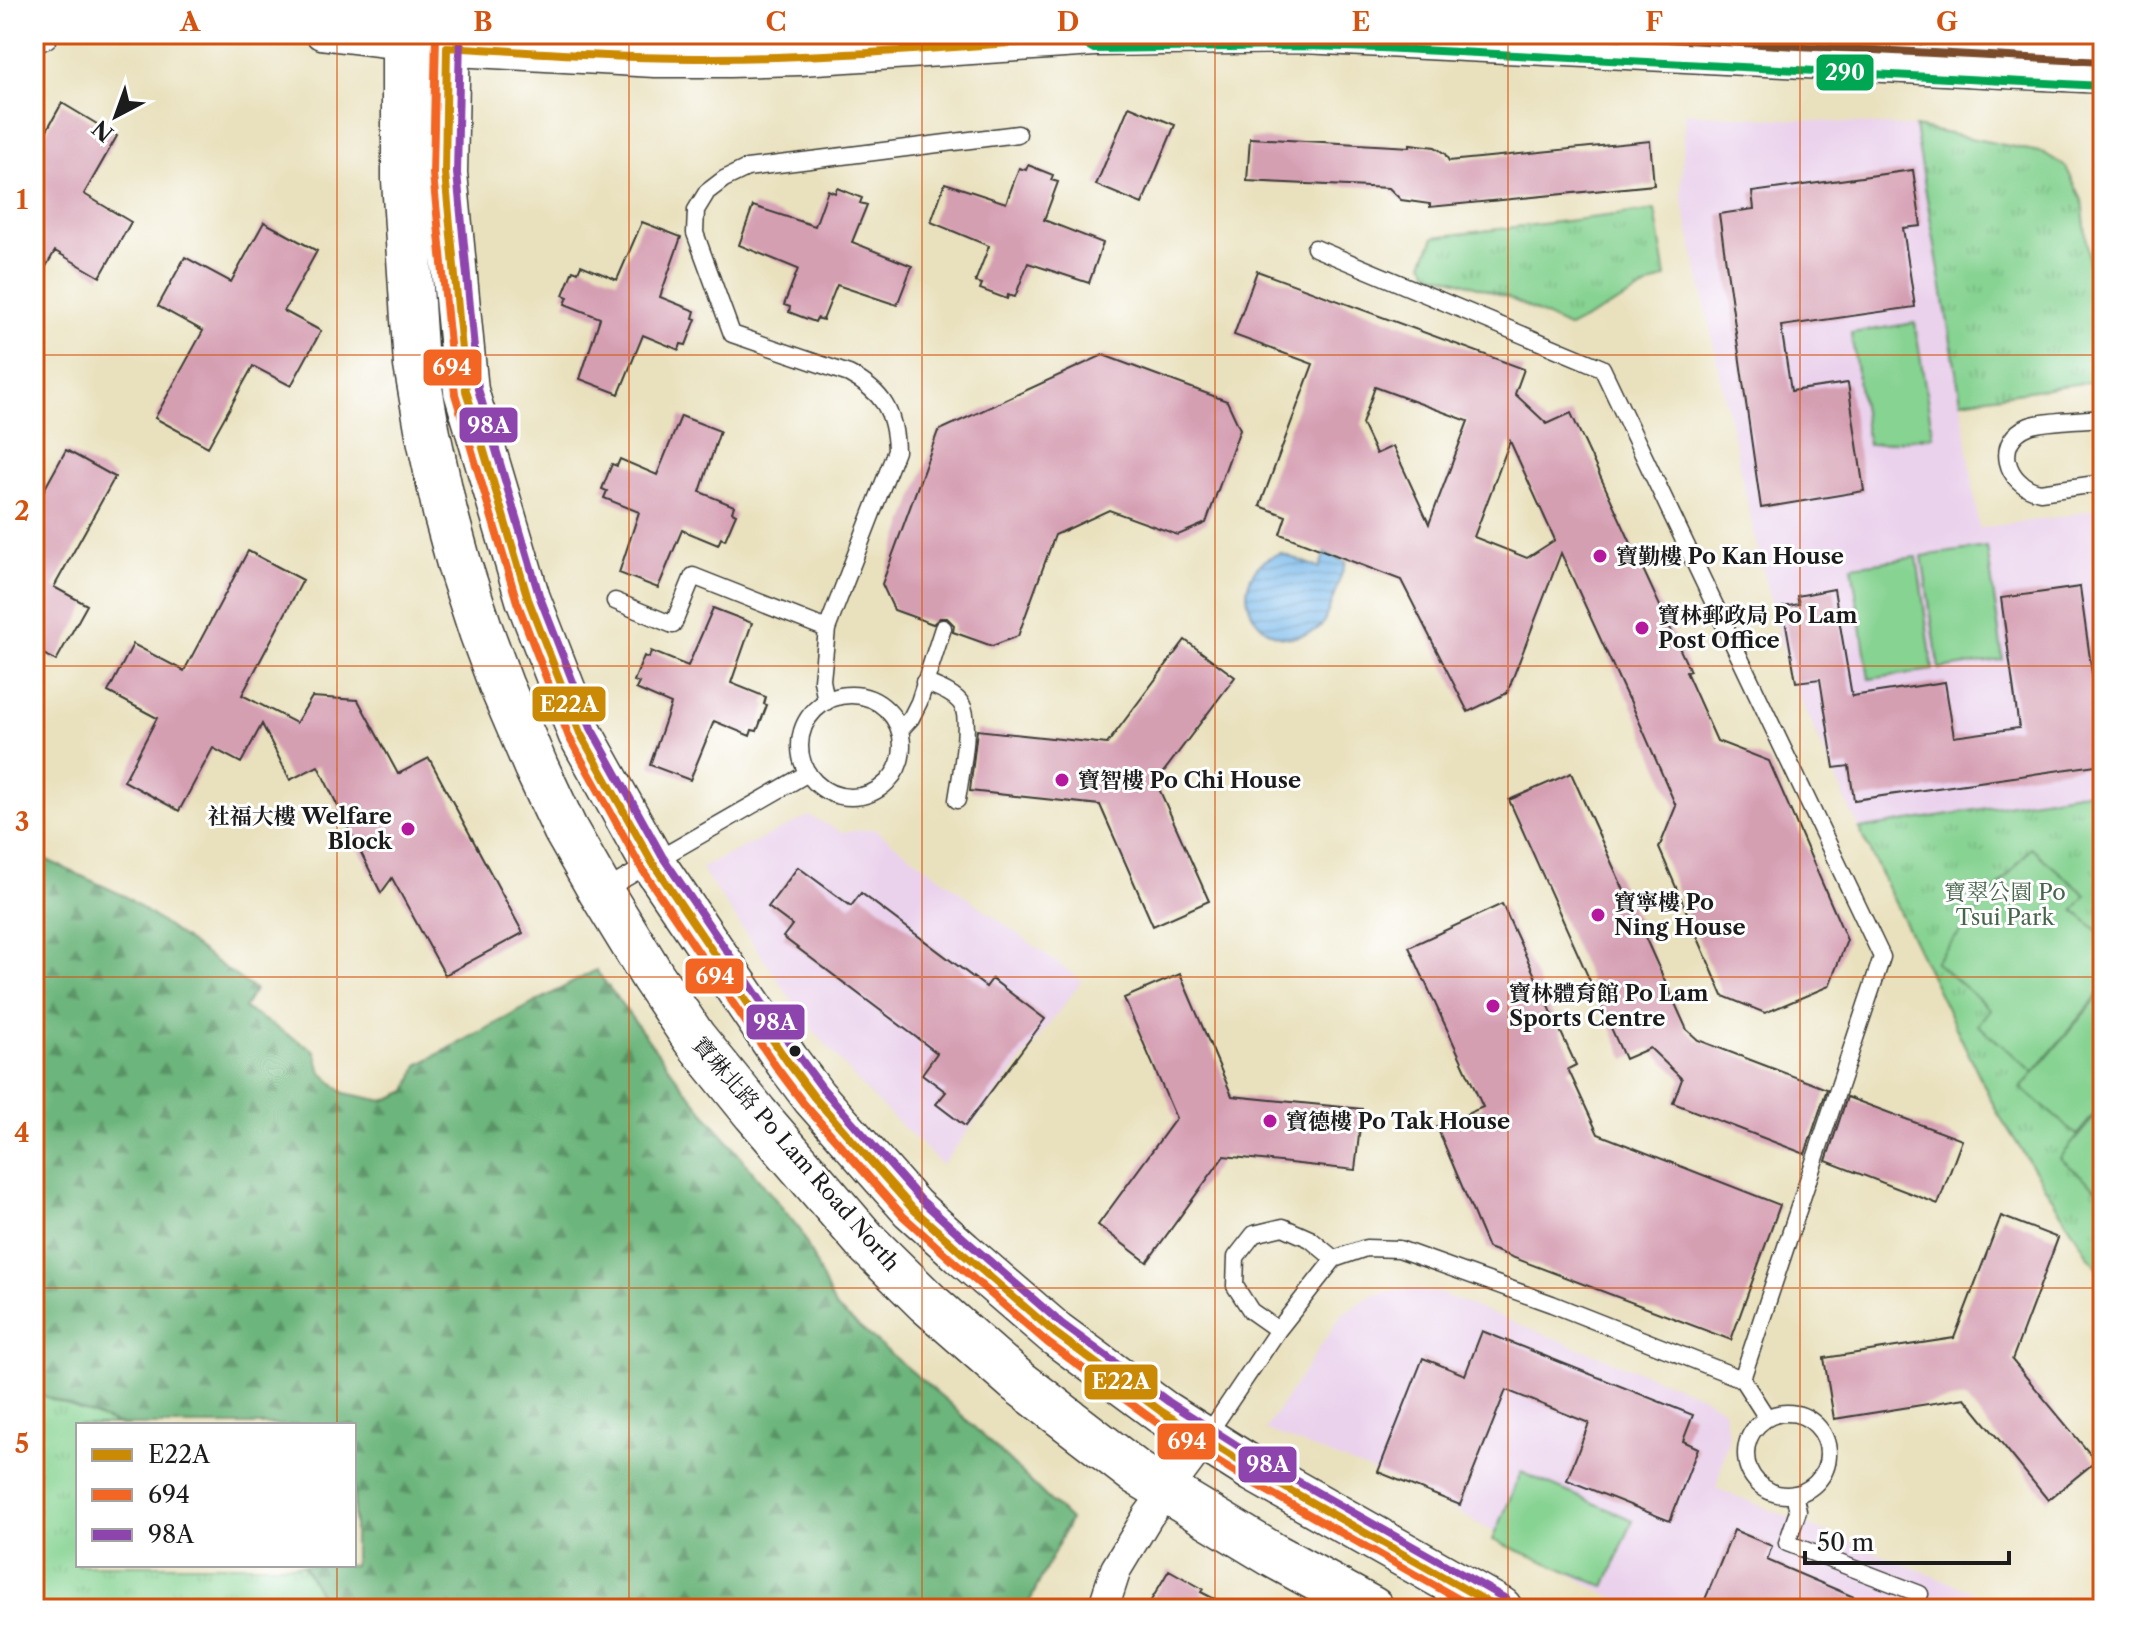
<svg xmlns="http://www.w3.org/2000/svg" width="2137" height="1643" font-family="'Libre Caslon Text','Noto Serif TC',serif">
<defs>
<pattern id="grass-tufts" width="24" height="20" patternUnits="userSpaceOnUse" patternTransform="scale(2)"><rect width="24" height="20" fill="#86d392"/><path d="M3 7l-1-3M5 7V3M7 7l1-3M15 17l-1-3M17 17v-4M19 17l1-3" fill="none" stroke="#73b57d"/></pattern>
<pattern id="forest-firs" width="22" height="20" patternUnits="userSpaceOnUse" patternTransform="scale(2)"><rect width="22" height="20" fill="#6cb57c"/><path d="M5 1l3.5 6h-7zM16 11l3.5 6h-7z" fill="#589265"/></pattern>
<pattern id="water-rules" width="6" height="5" patternUnits="userSpaceOnUse" patternTransform="scale(2)"><rect width="6" height="5" fill="#75b7ea"/><path d="M0 2.5h6" fill="none" stroke="#5f94bd"/></pattern>
</defs>
<rect width="100%" height="100%" fill="#fff"/>
<filter id="ink" filterUnits="userSpaceOnUse"><feTurbulence type="fractalNoise" baseFrequency=".0125" numOctaves="2"/><feDisplacementMap in="SourceGraphic" scale="16" xChannelSelector="R" yChannelSelector="G"/><feConvolveMatrix kernelMatrix="1 2 1 2 8 2 1 2 1" color-interpolation-filters="sRGB"/></filter>
<filter id="wash" filterUnits="userSpaceOnUse"><feTurbulence type="fractalNoise" baseFrequency=".006" numOctaves="4" result="noise"/><feDisplacementMap in="SourceGraphic" scale="32" xChannelSelector="R" yChannelSelector="G"/><feGaussianBlur stdDeviation="1.8" result="paint"/><feColorMatrix in="noise" values="0 0 0 0 0 0 0 0 0 0 0 0 0 0 0 0 0 1.4 0 .05"/><feComposite in="paint" operator="in"/></filter>
<g filter="url(#wash)">
<rect width="100%" height="100%" fill="#e9e1be"/>
<!-- built -->
<path fill="#ead1ec" d="M1685,113L1915,127L1961,401L1979,528L2065,516L2103,507V789L1859,829L1788,671L1754,534L1681,193Z
M809,816L842,832L874,829L1082,981L942,1165L866,1091L809,1025L701,868Z
M1402,1288L1439,1293L1699,1395L1723,1409L1729,1435L1716,1488L1993,1600L1989,1609H1632L1413,1487L1265,1430L1342,1314L1371,1296Z"/>
<!-- grass -->
<path fill="url(#grass-tufts)" stroke="#517857" stroke-width="2" d="M1915,127L2044,153L2066,167L2082,200L2103,380L1961,401Z
M1655,210L1666,277L1569,328L1507,297L1457,280L1430,273L1423,263L1434,237Z
M2103,789V1278L1997,1112L1859,829Z
M34,1392L119,1425H78V1565H303L329,1609H34Z"/>
<!-- forest -->
<path fill="url(#forest-firs)" stroke="#44684c" stroke-width="2" d="M34,854L125,896L255,990L244,1008L315,1051L321,1072L344,1093L384,1101L407,1091L418,1065L596,970L682,1085L801,1231L835,1307L947,1401L1070,1520L1026,1609H329L303,1565H354V1425H119L34,1392Z"/>
<!-- pitch -->
<path fill="#86d392" stroke="#517857" stroke-width="2" d="M1915,323L1933,436L1868,445L1851,333Z
M1987,547L2003,660L1939,669L1922,556Z
M1917,557L1933,670L1869,679L1852,566Z
M2031,848L2086,895L2074,910L2103,935V989L2034,1072L1978,1025L1990,1009L1935,962Z
M2103,991V1104L2077,1135L2021,1088Z
M2103,1106V1194L2060,1158Z
M1521,1472L1633,1520L1605,1587L1493,1540Z"/>
<!-- water -->
<path fill="url(#water-rules)" stroke="#486a83" stroke-width="2" d="M1280,553L1319,568L1325,553L1346,562C1341,574 1328,616 1322,625C1317,631 1307,634 1300,636C1263,646 1232,601 1255,570C1261,561 1271,557 1280,553Z"/>
<g id="blocks">
<!-- building -->
<path fill="#d59fb2" fill-rule="evenodd" d="M62,103L117,136L84,194L131,222L100,277L55,251L34,287V153Z
M1129,106L1175,125L1142,204L1096,185Z
M1250,138L1410,147V144L1435,147L1445,154L1449,161L1650,141L1654,185L1430,207V204L1401,200L1389,188L1247,181Z
M1028,165L1053,175L1051,180L1058,182L1044,220L1103,243L1089,283L1028,263L1015,297L1008,295L1007,299L980,289L982,284L975,282L989,246L931,222L945,183L1006,203L1019,168L1026,170Z
M1913,170L1921,226L1903,228L1915,307L1781,326L1791,391L1848,383L1864,491L1761,508L1719,214L1754,209L1752,192Z
M837,188L862,198L860,203L867,205L852,242L912,266L897,305L837,285L823,320L817,318L815,322L789,312L790,307L784,305L798,269L739,245L753,206L815,226L828,190L835,193Z
M264,222L317,251L284,311L321,331L291,386L253,366L208,447L155,418L203,331L158,306L185,257L231,282Z
M642,222L681,237L660,297L695,311L693,318L696,319L686,345L681,344L679,350L643,335L619,394L580,379L600,318L565,304L568,297L563,295L573,270L578,272L581,265L617,280Z
M1257,271L1524,369L1515,394L1547,424L1571,413L1690,671L1686,672L1717,741L1769,761L1847,940L1829,986L1765,1013L1723,996L1659,848L1676,806L1629,698L1628,699L1561,553L1507,693L1468,712L1401,580L1280,534L1286,516L1260,506L1313,364L1234,335ZM1375,387L1468,421L1429,524L1393,446L1376,454L1362,424ZM1510,441L1555,540L1527,558L1474,537Z
M1103,355L1227,401L1240,429L1206,523L1178,535L1109,510L1055,535L1018,636L992,646L953,632L954,625L947,618H940L933,624L894,610L882,584L938,431Z
M681,416L720,431L700,492L734,506L732,512L736,514L725,540L721,538L718,545L682,530L658,588L619,573L639,512L604,498L607,491L602,489L612,464L617,466L620,459L657,475Z
M66,450L115,477L54,587L87,605L56,661L34,649V508Z
M248,551L303,580L242,695L296,723L312,697L358,700L398,774L429,758L523,933L445,975L392,878L381,893L318,766L290,780L262,724L241,763L213,748L179,811L124,781L157,718L108,692L133,644L184,671Z
M2080,587L2098,716L2103,715V764L1854,800L1849,766L1834,768L1820,679L1796,682L1783,607L1799,604L1797,596L1834,589L1852,696L1945,682L1954,737L2019,728L2001,598Z
M713,608L752,623L731,683L766,697L764,704L767,705L757,731L752,730L750,736L714,721L690,780L650,765L671,704L636,689L639,683L634,681L644,656L649,658L651,651L688,666Z
M1185,640L1235,677L1156,782L1209,901L1153,926L1100,805L970,791L977,730L1107,744Z
M1571,773L1687,1030L1698,1040L1827,1089L1805,1154L1673,1103L1682,1079L1650,1048L1625,1059L1509,800Z
M798,867L851,906L861,893L986,987L992,979L1045,1019L965,1126L936,1104L946,1092L922,1074L937,1053L783,937L792,925L768,907Z
M1502,904L1576,1065L1568,1069L1598,1134L1780,1205L1731,1340L1488,1248L1437,1127L1483,1107L1409,947Z
M1180,974L1232,1096L1362,1109L1355,1170L1224,1156L1147,1262L1098,1225L1176,1118L1124,998Z
M1847,1097L1962,1140L1938,1204L1826,1161Z
M2001,1216L2058,1238L2012,1360L2096,1461L2048,1500L1965,1398L1834,1419L1824,1358L1954,1338Z
M1482,1331L1693,1415L1683,1441L1698,1448L1670,1521L1567,1480L1589,1423L1506,1390L1460,1505L1378,1472L1423,1358L1465,1375Z
M1734,1530L1772,1546L1767,1560L1882,1609H1701Z
M1169,1570L1203,1589L1201,1592L1234,1609H1146Z"/>
</g>
</g>
<g filter="url(#ink)">
<use href="#blocks" fill-opacity="0" stroke="#3b3a34" stroke-width="2"/>
<g fill="none" stroke-linecap="round" stroke-linejoin="round">
<!-- service casing -->
<g stroke="#3b3a34" stroke-width="19">
<path id="service" d="M1315,248L1602,368L1882,957L1742,1379
M2103,418C2084,420 2045,420 2029,426C1993,440 2005,485 2040,492L2103,483
M615,601L673,625L693,576L827,629
M924,682C936,687 955,693 962,705C972,722 960,779 957,800
M800 746a51 51 0 1 1 102 0a51 51 0 1 1-102 0Z
M826,702L822,680L827,629L896,451C895,412 883,392 849,374L732,334L695,233L696,210L707,192L724,179L747,168L1018,134
M900,730L911,718L919,702L943,628
M603,891L808,773
M1278,1330L1251,1311L1235,1286L1236,1257L1254,1234L1283,1227L1310,1239L1334,1259
M1746 1454a41 41 0 1 1 82 0a41 41 0 1 1-82 0Z
M1206,1437L1278,1330L1334,1259L1366,1248L1399,1249L1552,1304L1742,1379L1767,1418
M1794,1494L1798,1511L1787,1543L1920,1594"/>
</g>
<!-- minor casing -->
<g stroke="#3b3a34" stroke-width="33">
<path id="minor" d="M321,34L403,44
M34,38L43,34
M1103,1609L1116,1569L1148,1516L1205,1439"/>
</g>
<!-- tertiary casing -->
<g stroke="#3b3a34" stroke-width="41">
<path id="tertiary" d="M1941,34L2103,43
M418,45L655,58H730L800,56L1095,37L1304,34L2103,74"/>
</g>
<!-- secondary casing -->
<g stroke="#3b3a34" stroke-width="47">
<path id="secondary" d="M404,34V180L416,365L428,434L445,512L460,567L481,631L501,685L536,767L565,829L601,892L653,977L694,1038L755,1113L867,1243L927,1302L1016,1380L1137,1473L1273,1555L1372,1609
M448,34L445,173L466,391L528,599L580,733L652,862L787,1061L814,1097L912,1208L962,1253L1055,1333L1162,1412L1254,1470L1500,1609"/>
</g>
<!-- service -->
<use href="#service" stroke="#fff" stroke-width="16"/>
<!-- minor -->
<use href="#minor" stroke="#fff" stroke-width="30"/>
<!-- tertiary -->
<use href="#tertiary" stroke="#fff" stroke-width="38"/>
<!-- secondary -->
<use href="#secondary" stroke="#fff" stroke-width="44"/>
<!-- bus-1 casing -->
<g stroke="#fff" stroke-width="14">
<path id="bus-1" d="M1095,34V37C962,46 829,59 695,58C612,58 530,52 447,47L445,173L466,391L528,599L580,733L652,862L787,1061L814,1097L912,1208L962,1253L1055,1333L1162,1412L1254,1470L1500,1609"/>
</g>
<!-- bus-2 casing -->
<g stroke="#fff" stroke-width="14">
<path id="bus-2" d="M436,34L433,174L455,394L517,602L569,737L642,869L777,1068L804,1104L903,1216L954,1262L1048,1343L1156,1422L1248,1480L1476,1609"/>
</g>
<!-- bus-3 casing -->
<g stroke="#fff" stroke-width="14">
<path id="bus-3" d="M460,34L457,173L478,389L539,595L591,728L662,856L797,1054L823,1089L921,1200L970,1244L1062,1324L1169,1402L1260,1460L1506,1599"/>
</g>
<!-- bus-4 casing -->
<g stroke="#fff" stroke-width="14">
<path id="bus-4" d="M1083,34L1085,44L1094,49L1304,46L1381,48L2102,86"/>
</g>
<!-- bus-5 casing -->
<g stroke="#fff" stroke-width="14">
<path id="bus-5" d="M1571,34L2103,62"/>
</g>
<!-- bus-1 -->
<use href="#bus-1" stroke="#cb8a06" stroke-width="8"/>
<!-- bus-2 -->
<use href="#bus-2" stroke="#f26522" stroke-width="8"/>
<!-- bus-3 -->
<use href="#bus-3" stroke="#8e44ad" stroke-width="8"/>
<!-- bus-4 -->
<use href="#bus-4" stroke="#00a651" stroke-width="8"/>
<!-- bus-5 -->
<use href="#bus-5" stroke="#7a4b2a" stroke-width="8"/>
</g>
</g>
<!-- grid -->
<path fill="none" stroke="#d4530e" stroke-width="2" stroke-opacity="0.55" d="M337,34V1425M629,34V1609M922,34V1609M1215,34V1609M1508,34V1609M1800,34V1609M34,355H2103M34,666H2103M34,977H2103M34,1288H2103M337,1565V1609"/>
<!-- markers -->
<g fill="#b5179e" stroke="#fff" stroke-width="3">
<circle cx="1600" cy="556" r="8"/>
<circle cx="1642" cy="628" r="8"/>
<circle cx="1062" cy="780" r="8"/>
<circle cx="408" cy="829" r="8"/>
<circle cx="1598" cy="915" r="8"/>
<circle cx="1493" cy="1006" r="8"/>
<circle cx="1270" cy="1121" r="8"/>
</g>
<circle fill="#1c1c1c" stroke="#fff" stroke-width="3" cx="795" cy="1051" r="7"/>
<g text-anchor="middle" dominant-baseline="central" stroke-width="6" stroke-linejoin="round" paint-order="stroke">
<!-- poi labels -->
<g font-size="22" font-weight="bold" fill="#1c1c1c" stroke="#fff" text-anchor="start">
<text x="1616" y="556">寶勤樓 Po Kan House</text>
<text x="1658" y="615">寶林郵政局 Po Lam<tspan x="1658" dy="25">Post Office</tspan></text>
<text x="1078" y="780">寶智樓 Po Chi House</text>
<text x="392" y="816" text-anchor="end">社福大樓 Welfare<tspan x="392" dy="25">Block</tspan></text>
<text x="1614" y="902">寶寧樓 Po<tspan x="1614" dy="25">Ning House</tspan></text>
<text x="1509" y="993">寶林體育館 Po Lam<tspan x="1509" dy="25">Sports Centre</tspan></text>
<text x="1286" y="1121">寶德樓 Po Tak House</text>
</g>
<!-- park labels -->
<g font-size="22" fill="#46654b" stroke="#fff">
<text x="2005" y="892">寶翠公園 Po<tspan x="2005" dy="25">Tsui Park</tspan></text>
</g>
<!-- street labels -->
<g font-size="22" fill="#1c1c1c" stroke="#fff">
<text transform="translate(796 1154) rotate(49)">寶琳北路 Po Lam Road North</text>
</g>
</g>
<g stroke="#fff" stroke-width="3">
<rect x="1815" y="53" width="60" height="39" rx="8" fill="#00a651"/>
<rect x="422" y="348" width="61" height="39" rx="8" fill="#f26522"/>
<rect x="458" y="406" width="61" height="38" rx="8" fill="#8e44ad"/>
<rect x="531" y="685" width="76" height="38" rx="8" fill="#cb8a06"/>
<rect x="684" y="957" width="61" height="38" rx="8" fill="#f26522"/>
<rect x="745" y="1003" width="61" height="38" rx="8" fill="#8e44ad"/>
<rect x="1083" y="1363" width="76" height="38" rx="8" fill="#cb8a06"/>
<rect x="1156" y="1422" width="61" height="39" rx="8" fill="#f26522"/>
<rect x="1237" y="1445" width="61" height="39" rx="8" fill="#8e44ad"/>
</g>
<g font-size="22" text-anchor="middle" font-weight="bold" fill="#fff">
<text x="1845" y="80">290</text>
<text x="452" y="375">694</text>
<text x="489" y="433">98A</text>
<text x="569" y="712">E22A</text>
<text x="715" y="984">694</text>
<text x="775" y="1030">98A</text>
<text x="1121" y="1389">E22A</text>
<text x="1187" y="1449">694</text>
<text x="1268" y="1472">98A</text>
</g>
<!-- margin -->
<rect width="2137" height="1643" fill="none" stroke="#fff" stroke-width="88"/>
<!-- legend -->
<rect x="76" y="1423" width="280" height="144" fill="#ffffff" stroke="#a4a4a4" stroke-width="2"/>
<rect x="92" y="1449" width="40" height="12" fill="#cb8a06" stroke="#a4a4a4" stroke-width="2"/>
<text x="148" y="1463" font-size="24" fill="#1c1c1c">E22A</text>
<rect x="92" y="1489" width="40" height="12" fill="#f26522" stroke="#a4a4a4" stroke-width="2"/>
<text x="148" y="1503" font-size="24" fill="#1c1c1c">694</text>
<rect x="92" y="1529" width="40" height="12" fill="#8e44ad" stroke="#a4a4a4" stroke-width="2"/>
<text x="148" y="1543" font-size="24" fill="#1c1c1c">98A</text>
<!-- north arrow -->
<g transform="translate(116 116) rotate(221)" stroke="#ffffff" stroke-width="6" paint-order="stroke">
<path d="M0-6L14 30L0 20L-14 30Z" fill="#1c1c1c"/>
<text y="-12" font-size="22" font-weight="bold" text-anchor="middle" fill="#1c1c1c">N</text>
</g>
<!-- scale -->
<path d="M1805 1551v12h204v-12" fill="none" stroke="#1c1c1c" stroke-width="4"/>
<text x="1817" y="1551" font-size="24" fill="#1c1c1c" stroke="#ffffff" stroke-width="6" paint-order="stroke">50 m</text>
<rect x="44" y="44" width="2049" height="1555" fill="none" stroke="#d4530e" stroke-width="3"/>
<g font-size="26" text-anchor="middle" font-weight="bold" fill="#d4530e">
<text x="190" y="31">A</text>
<text x="483" y="31">B</text>
<text x="776" y="31">C</text>
<text x="1068" y="31">D</text>
<text x="1361" y="31">E</text>
<text x="1654" y="31">F</text>
<text x="1947" y="31">G</text>
<text x="22" y="209">1</text>
<text x="22" y="520">2</text>
<text x="22" y="831">3</text>
<text x="22" y="1142">4</text>
<text x="22" y="1453">5</text>
</g>
</svg>
